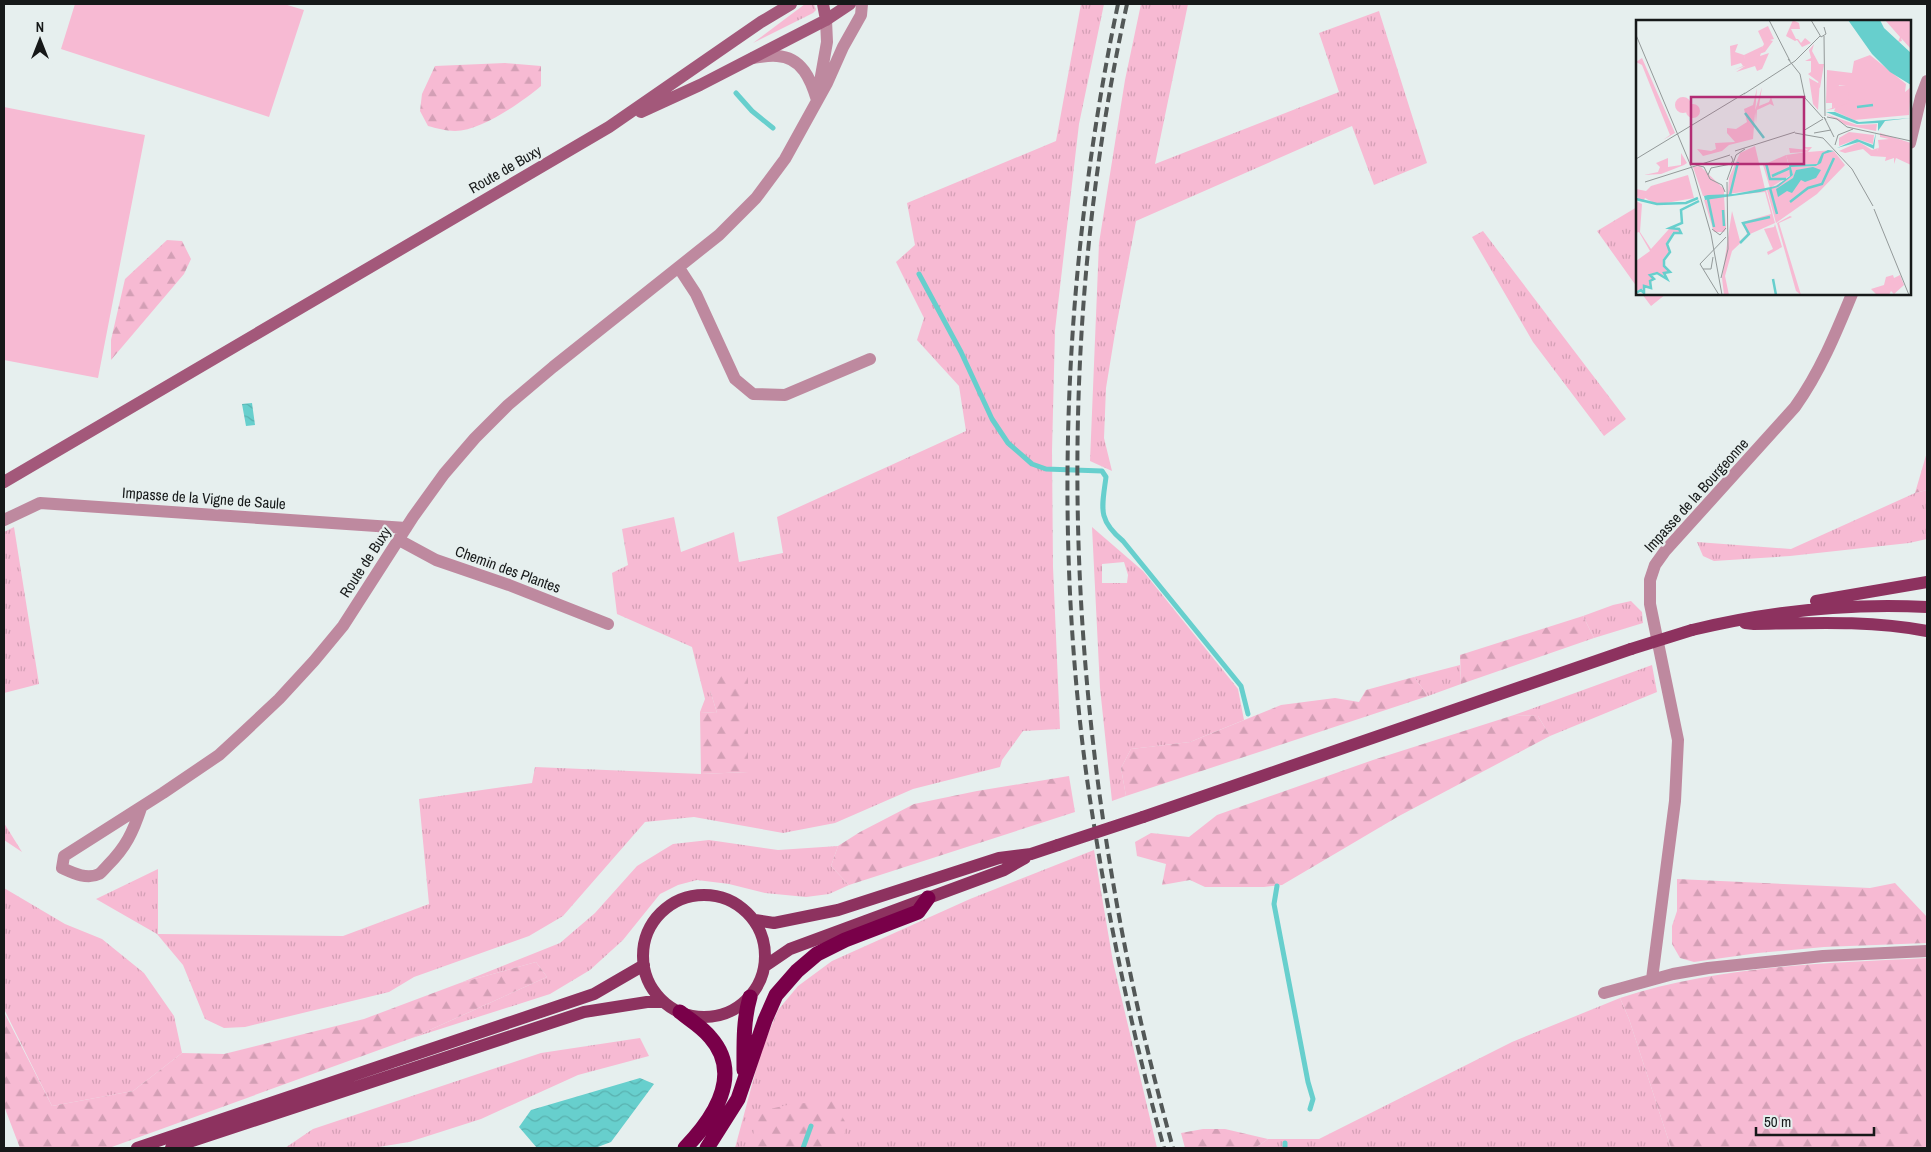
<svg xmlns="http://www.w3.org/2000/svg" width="1931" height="1152" font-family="'Archivo Narrow',sans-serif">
<defs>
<pattern id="grass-tufts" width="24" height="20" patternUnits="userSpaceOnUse" patternTransform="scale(1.25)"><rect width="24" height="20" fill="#f7bad3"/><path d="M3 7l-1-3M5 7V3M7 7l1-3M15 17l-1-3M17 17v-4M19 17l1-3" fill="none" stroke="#d39fb5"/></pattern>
<pattern id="forest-firs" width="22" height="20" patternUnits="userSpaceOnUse" patternTransform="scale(1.25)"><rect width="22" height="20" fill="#f7bad3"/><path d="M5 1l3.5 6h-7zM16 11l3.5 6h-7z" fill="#d39fb5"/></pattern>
<pattern id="water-waves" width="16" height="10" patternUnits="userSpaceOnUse" patternTransform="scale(1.25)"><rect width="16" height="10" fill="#67cfcd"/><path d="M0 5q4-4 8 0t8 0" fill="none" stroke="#59b1af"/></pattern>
</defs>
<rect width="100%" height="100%" fill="#e6efee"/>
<!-- grass -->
<path fill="url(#grass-tufts)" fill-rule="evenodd" d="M805,4H814L816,10L813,13L753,43Z
M1081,4H1104L1079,124L1055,330L1052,451L1053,567L1060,729L1023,731L1002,760L1000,767L913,789L835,823L783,833L694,817L645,822L563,916L529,936L414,977L389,992L245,1027L224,1028L205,1019L183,965L157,934L96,899L158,869V934L343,936L429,904L419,799L532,783L535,767L701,774L748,772L710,690L717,713L700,712L705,699L692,647L617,614L612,573L628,565L622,529L674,517L681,552L734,532L739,562L783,553L777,517L966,431L959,386L917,340L924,318L896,262L915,245L907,203L1056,141Z
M1141,4H1188L1155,164L1339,92L1319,33L1379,11L1427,163L1374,185L1352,126L1136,221L1115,333L1106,388L1104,438L1112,471L1090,461L1099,243L1125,80Z
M1637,207V287L1597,231Z
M1483,231L1626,419L1604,436L1533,342L1472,237Z
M1642,294H1666L1651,306Z
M1927,490V539L1909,543L1790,556L1714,561L1703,556L1697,542L1791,549L1915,493Z
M14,527L39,684L4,693V532Z
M1092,527L1143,571L1238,689L1244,720L1190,742L1131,749L1121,768L1126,796L1112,801L1100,688ZM1124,562L1128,575L1127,583H1102V564Z
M1631,601L1642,612L1643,623L1594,638L1583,616L1613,605Z
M1460,665L1461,684L1428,696L1414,677Z
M1652,665L1657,692L1550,736L1538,716L1514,715Z
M4,823L22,852L4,840Z
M709,840L778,850L838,846L831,866L849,885L829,894L806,897L765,893L729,884L697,880L678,885L660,894L623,940L590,970L550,994L412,1038L547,977L536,962L460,983L560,943L595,913L637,866L673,844Z
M1094,850L1113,962L1157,1148H735L761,1051L778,1010L798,986L832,961L970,899Z
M4,888L65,924L102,939L144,973L174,1016L182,1053L133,1091L52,1106L4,1009Z
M1620,998L1629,1019L1671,1148H1255L1268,1139H1319L1512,1042Z
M640,1038L649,1056L578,1075L481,1119L409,1142L373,1148H285L313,1129L541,1053Z"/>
<!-- forest -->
<path fill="url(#forest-firs)" d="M505,63L541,66V86C522,102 481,131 455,131C446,131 436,128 428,126L420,111L422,94L435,66Z
M167,240L182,241L191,259L184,274L111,360V340L125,279Z
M1927,452V490L1915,493Z
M1583,616L1594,638L1461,684L1460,655Z
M728,672H748V772L701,774L700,712L717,713L710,690L716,679Z
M1414,677L1428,696L1126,796L1121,768L1131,749L1190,742L1281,705L1335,698L1359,702L1366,690Z
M1514,715L1538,716L1550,736L1399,816L1282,885L1264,887H1205L1190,880L1162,885L1166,864L1137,856L1135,842L1151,833L1189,837L1217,815L1373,760Z
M1069,776L1075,812L849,885L831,866L838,846L860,832L914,804L977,791Z
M1677,879L1870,888L1895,883L1927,917V943L1824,947L1758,953L1694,962L1680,958L1672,944V926L1677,911Z
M1927,958V1148H1671L1629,1019L1620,998C1717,966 1826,963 1927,958Z
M536,962L547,977L412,1038L109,1148H20L4,1106V1012L52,1106L133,1091L182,1053L224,1054L364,1019L460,983Z
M833,1101L847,1125L839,1148H751L757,1112L792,1104Z
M1203,1129H1225L1268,1139L1255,1148H1185L1181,1133Z"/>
<!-- park -->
<path fill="#f7bad3" d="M75,4H284L304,10L269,117L61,49Z
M4,107L145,135L98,378L4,360Z"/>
<!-- water -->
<path fill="url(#water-waves)" d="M252,403L255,425L246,426L242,404Z
M640,1078L654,1084L611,1142L595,1148H537L519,1127L531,1110Z"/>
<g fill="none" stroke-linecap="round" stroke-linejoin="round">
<!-- stream -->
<path stroke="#67cfcd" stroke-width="5" d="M736,93L752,111L773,128
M919,274L961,352L992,419L1008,443L1032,464L1046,469L1102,471L1106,477C1102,508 1097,519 1123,541L1241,686L1248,714
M1277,886L1274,904L1308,1082L1313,1099L1310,1109
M803,1148L811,1126
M1285,1148V1143"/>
<!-- street -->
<path stroke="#be899f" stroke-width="12" d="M753,58C761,57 769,55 777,56C802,57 811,80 817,100
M818,93L827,42L826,20
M1910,143L1921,97L1927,81
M679,268L696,294L735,379L753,394L785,395L870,359
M4,520L40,503L406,528
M399,540L436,560L509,585L608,624
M141,808C133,832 126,847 108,865C105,868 102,872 99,874C87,880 73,873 62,868L64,856L163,793L219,755L244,732L279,699L314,661L343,626L413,517L444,474L475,438L508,405L553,367L719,235L756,198L785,159L827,83L843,47L861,15L862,4
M1652,979L1675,801L1678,740L1650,604V580L1655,565L1665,551L1795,407C1820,372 1836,333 1852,294
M1604,993L1673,974L1708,968L1823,956L1927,951"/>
<!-- secondary -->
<path stroke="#a3587a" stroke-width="12" d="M823,4L826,20
M641,112L700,85L826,20L850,4
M4,482L609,127L761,22L791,4"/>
<!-- primary -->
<path stroke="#8d325f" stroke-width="12" d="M1816,601L1927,582
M1745,623L1754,624C1812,623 1870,620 1927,631
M1692,630C1770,611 1847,603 1927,607
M1143,817L1631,649
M643 956a61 61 0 1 1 122 0a61 61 0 1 1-122 0Z
M755,920L774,923L838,910L999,858L1031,854L1058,845
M765,966L790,949L1004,870L1025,858
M137,1148L594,994L644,965
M171,1148L584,1012L647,1002H664"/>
<!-- highway -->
<path stroke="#790049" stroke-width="15" d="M680,1012C690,1020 702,1027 710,1037C744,1075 713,1119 685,1148
M744,1070C744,1045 743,1021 750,997
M707,1148L738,1099L765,1020L776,995L797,971L817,954L845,940L918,912L928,898"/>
<!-- rail -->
<path stroke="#535857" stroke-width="4" stroke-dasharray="10 5" stroke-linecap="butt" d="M1118,4C1065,257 1052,522 1087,779C1105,903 1130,1027 1164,1148
M1127,4C1044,382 1069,777 1173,1148"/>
<!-- primary-bridge -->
<path stroke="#8d325f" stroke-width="12" d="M1631,649L1692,630
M1058,845L1143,817"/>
</g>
<g text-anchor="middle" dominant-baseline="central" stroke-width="4.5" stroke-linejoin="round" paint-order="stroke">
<!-- street labels -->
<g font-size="15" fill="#161919" stroke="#e6efee">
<text transform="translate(505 169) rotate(-30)">Route de Buxy</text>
<text transform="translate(1696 495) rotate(-48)">Impasse de la Bourgeonne</text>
<text transform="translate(204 498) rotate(4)">Impasse de la Vigne de Saule</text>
<text transform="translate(365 562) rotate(-57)">Route de Buxy</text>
<text transform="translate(508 569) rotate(20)">Chemin des Plantes</text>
</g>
</g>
<!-- overview -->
<g transform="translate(1636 20)">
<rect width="275" height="275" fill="#e6efee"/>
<path d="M132,6L138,19L134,20L137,21L129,32L123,34L128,24L122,11ZM102,24L99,32L108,35L110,43L109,46L98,50L107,46L105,43L95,46L94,26ZM234,35L270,64L269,72L275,67L273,95L218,100L198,91L210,65H203L197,89L190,90L196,88V83H190L191,50L216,53L218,41ZM6,38L39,113L27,120L34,115L6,45L0,42ZM126,67L123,86L133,82L135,77L138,86L134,84L121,90L120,104L119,91ZM121,68L117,119L93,125L86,131L67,136L61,129L75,131L80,129L79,123L99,122L91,113V108L100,109L111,102L108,89L117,85ZM190,94L221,105L241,104L240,111L210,105ZM213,112L238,115L237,124L221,119L203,126V118ZM244,113L275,123V145L260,138L258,144V138L249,141L250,137L235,136L227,129L209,133L203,131L223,122L236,130L242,128L241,131L243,127L242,120L253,119L244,117ZM119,126L129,169L92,174L93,158L104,133ZM45,133L51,143L48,145L25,154L8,155L22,152L24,147L20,143L32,138V147L45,145ZM150,135L155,155L134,168L127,145ZM64,146L88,169V175L67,176L57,147ZM52,155L58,178L30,183H18L9,178L7,182L2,180L0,169L10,171L15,166ZM130,170L139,203L114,214L96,231L89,256L93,275H88L86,258L96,191L104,221L111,214L107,202L135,194L129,172L99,175ZM88,176L90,208L88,212H78L68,180ZM0,181L6,184L4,212L15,229L33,209H43L44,213L37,212L31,223L33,232L27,239V246L32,252L26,256L21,252L14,254L17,259L13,267L0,271V241L14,231L3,212L0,213ZM154,196L156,197L143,203L165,275L160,271L141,203ZM139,204L146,227L132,235L131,232L137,229L128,209L138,207ZM257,255L258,258L264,255L268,265L258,274L255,271L253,275H241L235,269L248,265L250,257Z" fill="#f7bad3"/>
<path d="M157,0L163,3L164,9H155L160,19H162L165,23L169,18L175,23L166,27L161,20L159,21L150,16ZM249,0H275V29L265,18L266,21L262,22L264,17ZM178,24L176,31L183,44H188L184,68L182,67L184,63L172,54L175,52V41H169L175,38L173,30ZM210,65L213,67L212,83L197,89L200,66ZM167,127H176L172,132L197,130L186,136L181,144L153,145L150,135L171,132L154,133L153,128L172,130Z" fill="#f7bad3"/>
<path d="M127,26L124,36L133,33L126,49L121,51L119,46L100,52L109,46L108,35Z" fill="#f7bad3"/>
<path d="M173,58L182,63L184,60L182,90L177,84ZM39 85a8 8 0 1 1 16 0a8 8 0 1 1-16 0ZM50 91a7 7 0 1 1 14 0a7 7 0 1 1-14 0ZM198,131L209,145L181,174L140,203L131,170L153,158L157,155L155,147L181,146L188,134Z" fill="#f7bad3"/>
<path d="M212,0H244L248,8L275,33V65L254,52L236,34ZM190,92H199L223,102L275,98L249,101L242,111V103L221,104ZM240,112L238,129L223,122L201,128L221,119L237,125ZM192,130L198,131L188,134L185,143L180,146L155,147L157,155L142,167L124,172L69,180L68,176L72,175L98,174L140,166L154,156L153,145L181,144L186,133ZM177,147L185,150L180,158L169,162L165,160L156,173L151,171L142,177L140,169L157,158L160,150Z" fill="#67cfcd"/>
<path fill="none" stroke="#67cfcd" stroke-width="2.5" d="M221,87L237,85M109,93L128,118M130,143L134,159H150M136,156L154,148M134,168L141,194M94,175L102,142M0,179L21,184L50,183L62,178M72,179L78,207M154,182L172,168L186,164L198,138M87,190L88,206M104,223L113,214L107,203L134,197M137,259L140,275M0,273L5,270L8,273V266L15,268L14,261L18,259L14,255L21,253L31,259L28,253L34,252L28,246V240L34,232L31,224L38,213H45L43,209L34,208L46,203L45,190L63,181"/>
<path fill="none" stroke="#939999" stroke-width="1" d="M133,0L154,41M175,0L185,17L190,14L188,7M0,15L57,151L75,214L86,275M188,16L189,96M152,39L164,54L169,78L187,98M108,74L159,41L184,16M191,97L201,99L211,107L275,121M190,100L188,97L198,117M167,111L187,99M159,113L187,118L216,149L237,186M178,113L195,110M199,125L202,115L217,109M99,131L159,112M0,139L109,73M60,145L68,147L74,159L86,165L89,172M72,155L75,148L95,144L97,140L95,136M91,160L100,135L109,129M9,162L94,135M238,189L273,275M76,209L84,215L90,208M67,249H75L77,237M85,258L92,229L91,162M83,275L64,244L90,217"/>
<path fill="#b22d74" fill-opacity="0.15" stroke="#b22d74" stroke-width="2.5" d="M55,77H168V144H55Z"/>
<rect width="275" height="275" fill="none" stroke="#161919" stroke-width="2.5"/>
</g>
<!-- border -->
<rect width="1931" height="1152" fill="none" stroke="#161919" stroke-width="10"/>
<!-- north arrow -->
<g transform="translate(40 40)" stroke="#e6efee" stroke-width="4" paint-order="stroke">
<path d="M0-4L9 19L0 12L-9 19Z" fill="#161919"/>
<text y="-8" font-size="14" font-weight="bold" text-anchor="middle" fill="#161919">N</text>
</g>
<!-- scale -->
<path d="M1756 1127v8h118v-8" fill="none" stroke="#161919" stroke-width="2.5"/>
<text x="1764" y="1127" font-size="15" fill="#161919" stroke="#e6efee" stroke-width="4" paint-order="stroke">50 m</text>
</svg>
